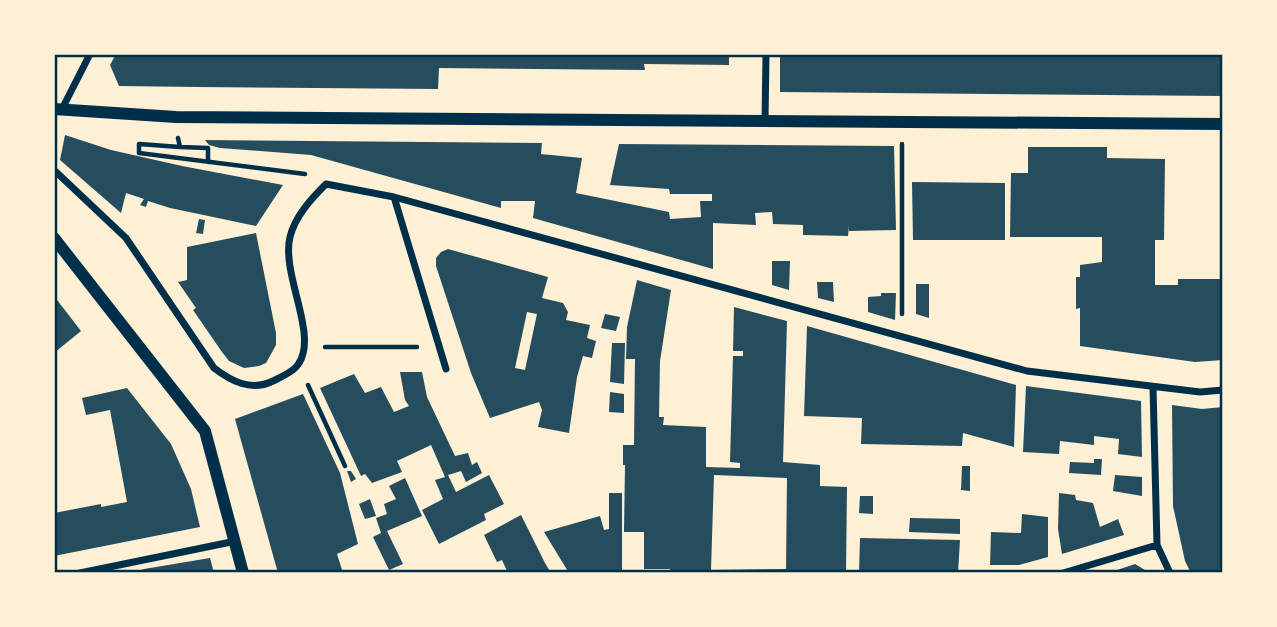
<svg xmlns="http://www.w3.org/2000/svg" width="1277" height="627" font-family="'Space Grotesk',sans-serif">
<rect width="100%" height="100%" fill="#fdf0d5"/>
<!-- building -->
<path fill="#264d5e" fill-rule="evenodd" d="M116,54H729V65L644,64L645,70L439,68L438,89L197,87L119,86L110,65Z
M780,54H1223V96L780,92Z
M65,135L111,150L182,166L283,185L256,226L170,208L148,201L146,207L140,205L144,199L126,193L121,213L60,160Z
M205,140L542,143L541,154L582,158L576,193L669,212L670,219L701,217L700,201H712V194H670L669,189L610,185L619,144L894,146L896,230L849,231V226L848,236L803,235V225L773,224L772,212L755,213L756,225L713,223V269L533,218L535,201H501V208L311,155L220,148L209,145Z
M1028,147H1107V158L1165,159L1164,240H1155V285H1178V279H1223V360L1195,362L1080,346V308L1076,309V277H1080V265L1102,262V237H1010L1011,173H1028Z
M912,182L1005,183V240H913Z
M199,219L205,220L203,234L196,233Z
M256,233L276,333V345L266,363L259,366L244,368L229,361L222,352L193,310L196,308L178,282L187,280V247Z
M448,249L548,277L542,298L563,303L568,312L566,320L590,325L587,338L596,341L592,358L583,356L577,377L569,433L538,427L542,410L539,402L490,418L471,373L436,266V258L441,252ZM527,312L537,314L525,370L515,368Z
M772,261H790L789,290L772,285Z
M637,280L671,290L660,361L659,417H664L663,425L706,427V467L740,468V463L730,462L733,356H743V351H733L734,307L787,321L783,462L820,465V486L847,487L846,573H670V569H644V532H624L625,465H623V445H634L635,359H626L627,327ZM714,475L787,478L786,569L711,570Z
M817,282H833L834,302L818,298Z
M916,284H929V318L916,314Z
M881,293H896L895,320L868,312V297L881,296Z
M54,296L81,331L54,353Z
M605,314L620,317L616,331L601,328Z
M807,326L1016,385L1014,447L963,433L962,446L861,444L862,418L804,416Z
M612,343H625L624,384L610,382Z
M400,372H422L427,397L455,456L468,453L472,465L477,462L482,473L466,482L461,471L448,475L456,492L489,475L504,504L484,514L486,520L439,544L422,510L443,499L435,480L445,477L431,445L397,461L402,472L372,483L365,474L361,476L320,388L354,374L365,393L381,387L394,412L409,406L405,400Z
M1026,386L1141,401L1142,457L1118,454L1119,439L1094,436V445L1060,441L1059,454L1023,452Z
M127,388L171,444L191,489L200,527L54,556V513L101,504V507L127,502L110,410L86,415L82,398Z
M610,392L624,394V413L609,412Z
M303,394L340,473L358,544L337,554L343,573H278L235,419Z
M1172,405L1202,409L1223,407V498H1220L1223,515V573H1191L1185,561L1173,506Z
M1094,459H1102L1101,475L1069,473L1070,462L1094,463Z
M962,466H970V491L961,490Z
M347,471H351L356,479L351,482Z
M1115,475L1142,477V496L1113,491Z
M405,478L422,516L387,531L403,564L389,570L373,537L381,533L376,518L387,514L384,504L396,499L389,486Z
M609,493H622V573H569L544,532L600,516L604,530L609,529Z
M1059,493L1075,495L1076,500L1093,503L1100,527L1118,519L1124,535L1062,554L1058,529Z
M860,496H873V514L859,513Z
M370,499L376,516L365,519L359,504Z
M1022,514L1048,517V557L1019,565H990L991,532L1021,533Z
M521,515L545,563L551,573H508L502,560L497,562L484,535Z
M910,518L960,519V534L909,532Z
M860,538L960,540L958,573H859Z
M210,558L214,573H133L144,569Z
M1135,564L1150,573H1111V572Z"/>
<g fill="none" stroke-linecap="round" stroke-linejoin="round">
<!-- path -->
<path stroke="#003049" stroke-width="4.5" d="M178,138L180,147L139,144V153L305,174
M902,144V314
M180,147L208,148V162
M325,347H417
M308,385L345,466"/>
<!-- minor -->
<path stroke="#003049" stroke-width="7" d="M62,109L90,54
M765,121L766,54
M54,170L126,238L214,368C231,381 251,392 273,381C281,377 295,371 299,363C318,334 281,274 290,237C295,216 312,198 326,184L394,197L1027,371L1200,392L1223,390
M394,197L446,369
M1153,387L1157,545L1170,573
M80,573L236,541
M1063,573L1157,545"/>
<!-- tertiary -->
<path stroke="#003049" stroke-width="12" d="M54,109L176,117L1223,124
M54,238L205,431L243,573"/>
</g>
<!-- border -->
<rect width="1277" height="627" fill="none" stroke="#fdf0d5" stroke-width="112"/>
<rect x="56" y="56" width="1165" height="515" fill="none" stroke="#003049" stroke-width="2.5"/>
</svg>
